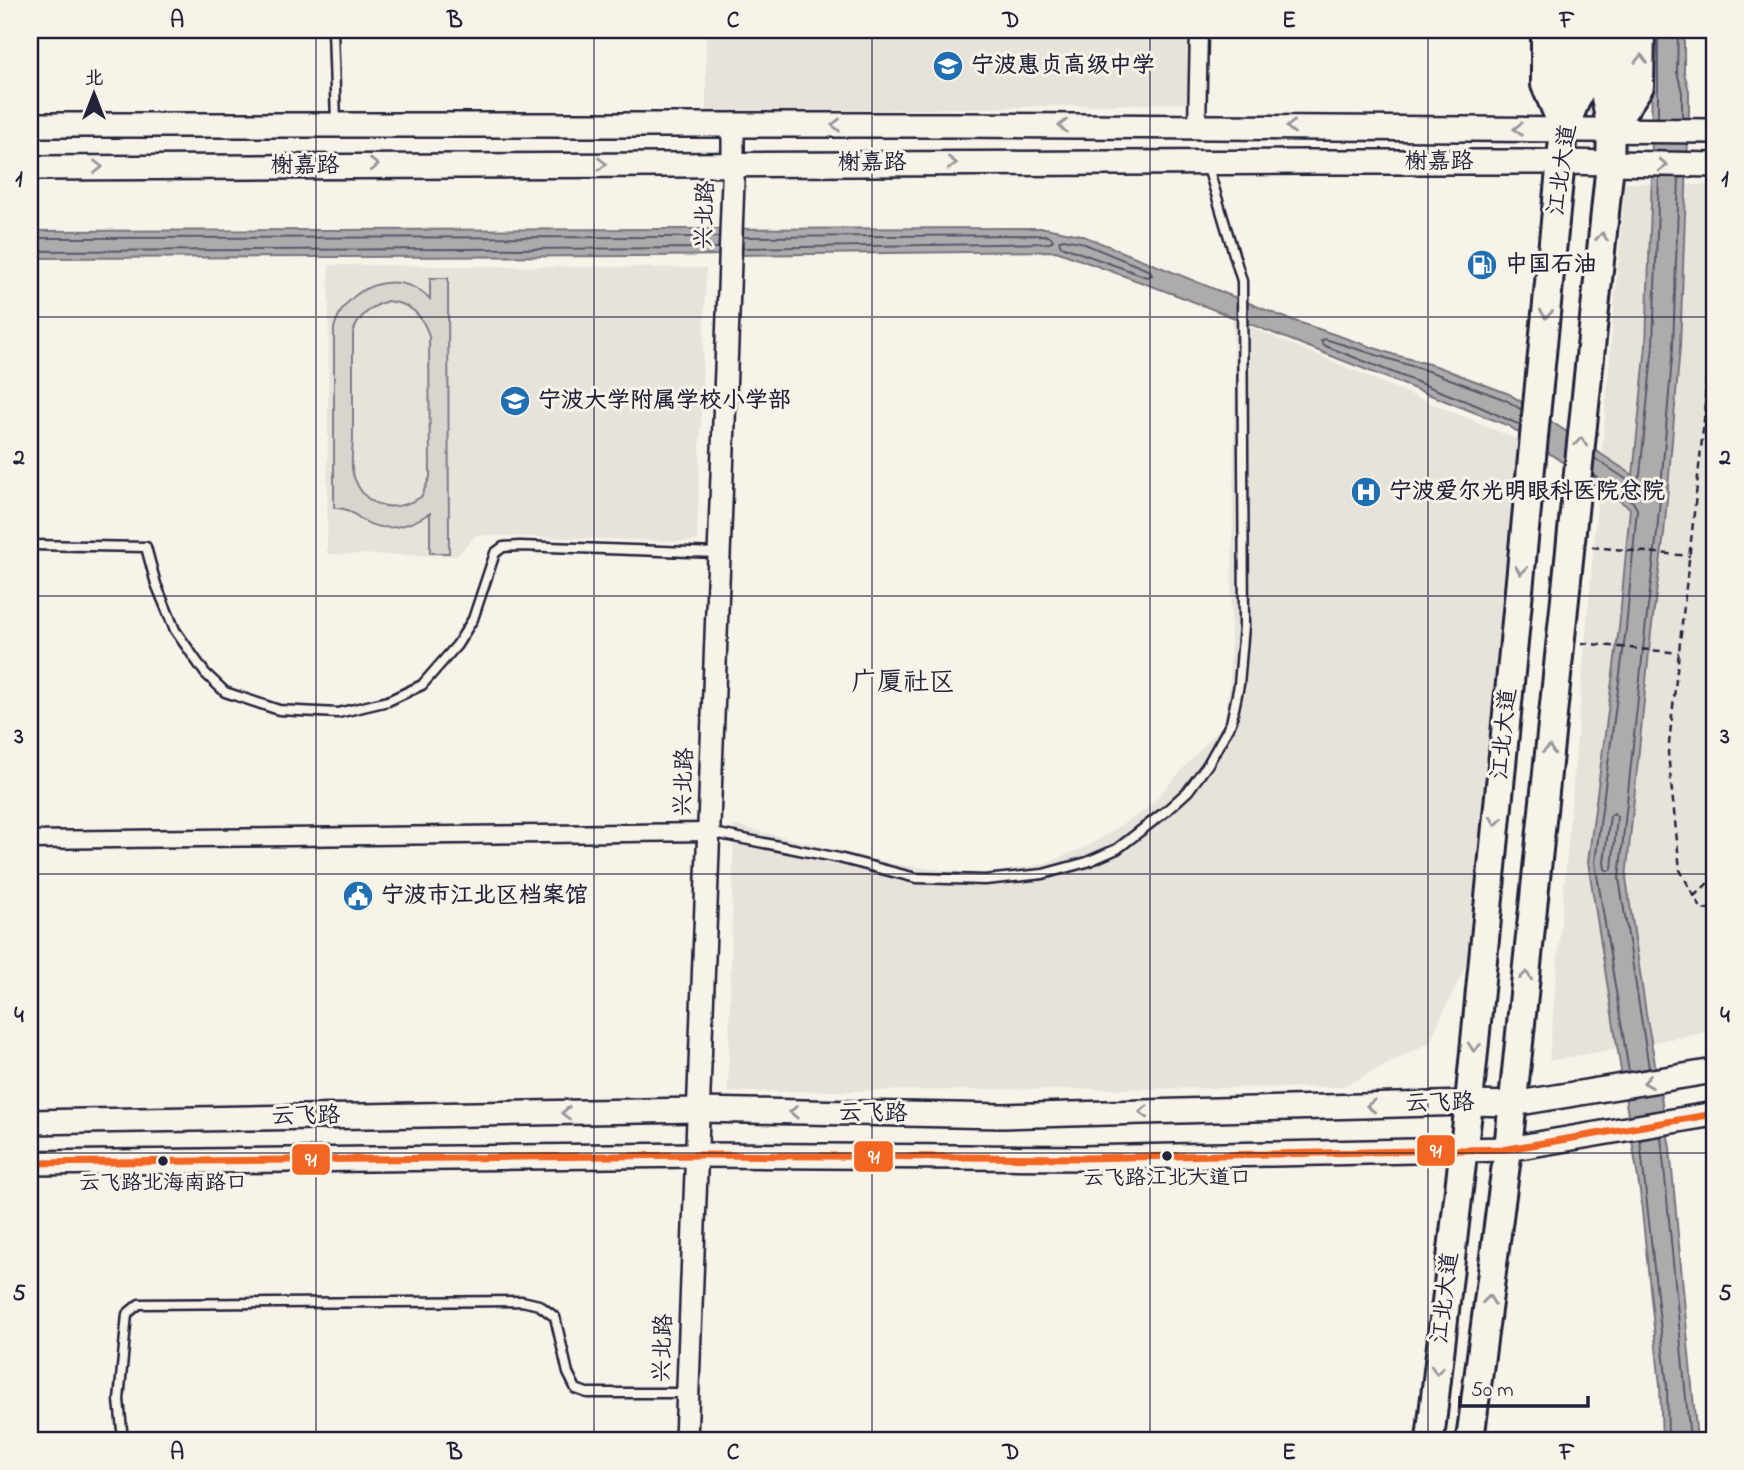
<svg xmlns="http://www.w3.org/2000/svg" width="1744" height="1470" font-family="'Indie Flower','LXGW WenKai TC',sans-serif">
<rect width="100%" height="100%" fill="#f7f3e8"/>
<filter id="ink" filterUnits="userSpaceOnUse"><feTurbulence type="fractalNoise" baseFrequency=".0143" numOctaves="2"/><feDisplacementMap in="SourceGraphic" scale="14" xChannelSelector="R" yChannelSelector="G"/><feConvolveMatrix kernelMatrix="1 2 1 2 8 2 1 2 1" color-interpolation-filters="sRGB"/></filter>
<g filter="url(#ink)">
<!-- built -->
<path fill="#e7e3db" d="M706,30H1191L1190,103L706,114Z
M1625,183L1714,185V1031L1549,1061Z
M329,265L706,268L697,542L476,535L457,556L327,554Z
M1232,319L1521,441L1466,965L1429,1043L1342,1087L728,1092L734,825L898,865L982,874L1044,864L1090,845L1148,808L1224,723L1230,682L1235,374Z"/>
<!-- green -->
<path fill="#d8d5cf" stroke="#7d7c85" stroke-width="2" fill-rule="evenodd" d="M430,278H448L449,553H430V513C411,525 386,534 364,521C352,513 349,508 334,508V328C345,286 398,266 430,299ZM387,301C410,303 422,314 429,336L430,477L421,497C393,514 364,509 353,474C350,463 353,448 353,436C353,402 353,368 353,333C358,316 370,307 387,301Z"/>
<!-- water -->
<path fill="#aeabad" stroke="#76747f" stroke-width="2" d="M1651,30H1684V72L1689,91V111L1680,347L1664,534L1651,632L1626,878L1646,1013L1670,1148L1697,1440H1662L1660,1386L1640,1191L1588,862L1619,628L1630,508L1509,426L1179,296L1056,251L651,256L30,258V231L1045,228L1081,235L1286,318L1395,355L1436,366L1509,394L1633,475L1646,345L1652,176Z"/>
<g fill="none" stroke-linecap="round" stroke-linejoin="round">
<!-- shore -->
<path stroke="#5a5969" stroke-width="2" d="M1658,30V117
M1678,30L1677,72L1682,92V118
M30,238L719,237
M1063,239L1080,242L1150,271L1152,275L1147,277L1061,246L1059,241Z
M743,248L1050,243L1053,240L1051,237L1044,235L743,237
M30,251L718,248
M1520,425L1478,406L1323,345L1321,341L1325,339L1434,373L1506,400L1522,410
M1594,458L1629,481L1636,480L1640,475L1653,345L1659,177
M1593,475L1633,502L1637,509L1626,629L1595,862L1629,1072
M1614,813L1617,817L1612,869L1608,871L1605,869L1604,862L1610,816Z
M1649,1068L1619,878L1645,631L1657,533L1673,347L1679,177
M1661,1136L1690,1440
M1640,1140L1667,1386L1668,1440"/>
<!-- service casing -->
<g stroke="#22223b" stroke-width="13">
<path id="service" d="M333,30L336,122
M30,545L146,547L156,584L175,630L205,673L225,692L279,710L338,713L388,701L422,685L457,645L473,619L495,553L503,547L520,546L718,553
M709,832L839,858L916,878L985,880L1043,874L1087,862L1117,849L1166,811L1188,791L1208,764L1231,723L1239,685L1244,626L1242,281L1207,164
M123,1440L119,1400L127,1314L139,1304L522,1301L539,1305L555,1317L568,1373L576,1389L587,1393H687"/>
</g>
<!-- minor casing -->
<g stroke="#22223b" stroke-width="21">
<path id="minor" d="M1197,127L1199,30
M30,840L709,832"/>
</g>
<!-- tertiary casing -->
<g stroke="#22223b" stroke-width="26">
<path id="tertiary" d="M686,1440L733,181V125"/>
</g>
<!-- secondary casing -->
<g stroke="#22223b" stroke-width="28">
<path id="secondary" d="M30,125H952L1714,131
M30,168L1310,162H1561L1714,165
M30,1122L699,1110L1003,1116L1469,1103L1513,1104L1714,1071
M30,1163L698,1155L1082,1158L1508,1149L1714,1114"/>
</g>
<!-- primary casing -->
<g stroke="#22223b" stroke-width="32">
<path id="primary" d="M1545,30V85L1564,129
M1611,129L1640,86L1641,30
M1430,1440L1469,1103L1564,129L1583,84L1582,30
M1470,1440L1508,1149L1610,164L1611,129L1603,87L1602,30"/>
</g>
<!-- trunk casing -->
<g stroke="#22223b" stroke-width="32">
<path id="trunk" d="M1564,30V129
M1611,129L1619,81V30"/>
</g>
<!-- path -->
<path stroke="#22223b" stroke-width="2.5" stroke-dasharray="7 5" stroke-linecap="butt" d="M1714,335L1708,339L1704,421L1668,753L1680,870L1702,910L1714,908
M1592,547L1690,556
M1582,643L1679,653
M1694,896L1708,883"/>
<!-- service -->
<use href="#service" stroke="#f7f3e8" stroke-width="8"/>
<!-- minor -->
<use href="#minor" stroke="#f7f3e8" stroke-width="16"/>
<!-- tertiary -->
<use href="#tertiary" stroke="#f7f3e8" stroke-width="21"/>
<!-- secondary -->
<use href="#secondary" stroke="#f7f3e8" stroke-width="23"/>
<!-- primary -->
<use href="#primary" stroke="#f7f3e8" stroke-width="26"/>
<!-- trunk -->
<use href="#trunk" stroke="#f7f3e8" stroke-width="26"/>
<!-- bus-1 casing -->
<g stroke="#f7f3e8" stroke-width="12">
<path id="bus-1" d="M30,1163L698,1155L1082,1158L1508,1149L1714,1114"/>
</g>
<!-- bus-1 -->
<use href="#bus-1" stroke="#f26522" stroke-width="7"/>
</g>
<!-- one-way arrows -->
<defs><path id="oneway-chevron" d="M-2-3.5L2.5 0L-2 3.5" fill="none" stroke-width="1.6" stroke-linecap="round" stroke-linejoin="round" transform="scale(1.75)"/></defs>
<g stroke="#97959a">
<use href="#oneway-chevron" transform="translate(1641 59) rotate(-89)"/>
<use href="#oneway-chevron" transform="translate(836 125) rotate(180)"/>
<use href="#oneway-chevron" transform="translate(1063 126) rotate(-180)"/>
<use href="#oneway-chevron" transform="translate(1291 127) rotate(-180)"/>
<use href="#oneway-chevron" transform="translate(1518 129) rotate(-180)"/>
<use href="#oneway-chevron" transform="translate(952 163)"/>
<use href="#oneway-chevron" transform="translate(602 164)"/>
<use href="#oneway-chevron" transform="translate(374 165)"/>
<use href="#oneway-chevron" transform="translate(1663 165) rotate(1)"/>
<use href="#oneway-chevron" transform="translate(98 167)"/>
<use href="#oneway-chevron" transform="translate(1602 237) rotate(-84)"/>
<use href="#oneway-chevron" transform="translate(1546 314) rotate(96)"/>
<use href="#oneway-chevron" transform="translate(1581 442) rotate(-84)"/>
<use href="#oneway-chevron" transform="translate(1521 570) rotate(96)"/>
<use href="#oneway-chevron" transform="translate(1549 750) rotate(-84)"/>
<use href="#oneway-chevron" transform="translate(1496 821) rotate(96)"/>
<use href="#oneway-chevron" transform="translate(1526 976) rotate(-84)"/>
<use href="#oneway-chevron" transform="translate(1474 1047) rotate(96)"/>
<use href="#oneway-chevron" transform="translate(1648 1082) rotate(171)"/>
<use href="#oneway-chevron" transform="translate(1371 1106) rotate(178)"/>
<use href="#oneway-chevron" transform="translate(794 1112) rotate(-179)"/>
<use href="#oneway-chevron" transform="translate(1144 1112) rotate(178)"/>
<use href="#oneway-chevron" transform="translate(566 1113) rotate(179)"/>
<use href="#oneway-chevron" transform="translate(1489 1300) rotate(-83)"/>
<use href="#oneway-chevron" transform="translate(1437 1370) rotate(96)"/>
</g>
</g>
<!-- grid -->
<path fill="none" stroke="#22223b" stroke-width="2" stroke-opacity="0.55" d="M316,30V1440M594,30V1440M872,30V1440M1150,30V1440M1428,30V1440M30,317H1714M30,596H1714M30,874H1714M30,1153H1714"/>
<!-- icons -->
<defs>
<g id="school-disc" transform="scale(1.575)"><circle r="9.5" fill="#1f6fb2" stroke="#f7f3e8"/><path d="M0-5L7-2L0 1L-7-2ZM-4 1L0 2.5L4 1V4Q0 6-4 4Z" fill="#fff"/></g>
<g id="fuel-disc" transform="scale(1.575)"><circle r="9.5" fill="#1f6fb2" stroke="#f7f3e8"/><path d="M-5.5-6h7V0h2V4h1.3V-2.5L3-4.5l.8-.8L6-3V5H2.5V1h-1V6h-7ZM-4.2-4.7v3.2H.2V-4.7Z" fill="#fff"/></g>
<g id="hospital-disc" transform="scale(1.575)"><circle r="9.5" fill="#1f6fb2" stroke="#f7f3e8"/><path d="M-5-5h3v3.5h4V-5h3V5h-3V1.5h-4V5h-3Z" fill="#fff"/></g>
<g id="civic-disc" transform="scale(1.575)"><circle r="9.5" fill="#1f6fb2" stroke="#f7f3e8"/><path d="M-.6-6.5H3V-4.5H.6V-3L4-1V1h2V6H-6V1h2V-1L-.6-3ZM-1.2 2.5V6h2.4V2.5Z" fill="#fff"/></g>
</defs>
<g fill-rule="evenodd">
<use href="#school-disc" x="948" y="66"/>
<use href="#fuel-disc" x="1482" y="265"/>
<use href="#school-disc" x="515" y="401"/>
<use href="#hospital-disc" x="1366" y="492"/>
<use href="#civic-disc" x="358" y="896"/>
</g>
<!-- markers -->
<g fill="#22223b" stroke="#f7f3e8" stroke-width="2.5">
<circle cx="1167" cy="1156" r="6"/>
<circle cx="163" cy="1161" r="6"/>
</g>
<g text-anchor="middle" dominant-baseline="central" stroke-width="6" stroke-linejoin="round" paint-order="stroke">
<!-- bus labels -->
<g font-size="21" fill="#22223b" stroke="#f7f3e8">
<text x="1167" y="1179">云飞路江北大道口</text>
<text x="163" y="1184">云飞路北海南路口</text>
</g>
<!-- poi labels -->
<g font-size="23" font-weight="bold" fill="#22223b" stroke="#f7f3e8" text-anchor="start">
<text x="971" y="66">宁波惠贞高级中学</text>
<text x="1505" y="265">中国石油</text>
<text x="538" y="401">宁波大学附属学校小学部</text>
<text x="1389" y="492">宁波爱尔光明眼科医院总院</text>
<text x="381" y="896">宁波市江北区档案馆</text>
</g>
<!-- street labels -->
<g font-size="23" fill="#22223b" stroke="#f7f3e8">
<text x="1439" y="162">榭嘉路</text>
<text x="872" y="163">榭嘉路</text>
<text x="305" y="166">榭嘉路</text>
<text transform="translate(1563 170) rotate(-82)">江北大道</text>
<text transform="translate(706 215) rotate(-88)">兴北路</text>
<text transform="translate(1505 734) rotate(-84)">江北大道</text>
<text transform="translate(685 782) rotate(-88)">兴北路</text>
<text transform="translate(1440 1104) rotate(-1)">云飞路</text>
<text transform="translate(873 1114) rotate(1)">云飞路</text>
<text transform="translate(306 1117) rotate(-1)">云飞路</text>
<text transform="translate(1446 1298) rotate(-83)">江北大道</text>
<text transform="translate(664 1348) rotate(-88)">兴北路</text>
</g>
<!-- quarter labels -->
<g font-size="26" fill="#22223b" stroke="#f7f3e8">
<text x="903" y="684">广厦社区</text>
</g>
</g>
<g stroke="#f7f3e8" stroke-width="2.5">
<rect x="1416" y="1134" width="40" height="33" rx="7" fill="#f26522"/>
<rect x="853" y="1140" width="41" height="33" rx="7" fill="#f26522"/>
<rect x="291" y="1143" width="40" height="33" rx="7" fill="#f26522"/>
</g>
<g font-size="19" text-anchor="middle" font-weight="bold" fill="#fff">
<text x="1436" y="1157">91</text>
<text x="874" y="1163">91</text>
<text x="311" y="1166">91</text>
</g>
<!-- margin -->
<rect width="1744" height="1470" fill="none" stroke="#f7f3e8" stroke-width="77"/>
<!-- north arrow -->
<g transform="translate(94 94)" stroke="#f7f3e8" stroke-width="5" paint-order="stroke">
<path d="M0-5L12 26L0 18L-12 26Z" fill="#22223b"/>
<text y="-10" font-size="19" font-weight="bold" text-anchor="middle" fill="#22223b">北</text>
</g>
<!-- scale -->
<path d="M1460 1396v10h128v-10" fill="none" stroke="#22223b" stroke-width="3.5"/>
<text x="1471" y="1396" font-size="21" fill="#22223b" stroke="#f7f3e8" stroke-width="5" paint-order="stroke">50 m</text>
<rect x="38" y="38" width="1668" height="1394" fill="none" stroke="#22223b" stroke-width="2.5"/>
<g font-size="23" text-anchor="middle" font-weight="bold" fill="#22223b">
<text x="177" y="27">A</text>
<text x="455" y="27">B</text>
<text x="733" y="27">C</text>
<text x="1011" y="27">D</text>
<text x="1289" y="27">E</text>
<text x="1567" y="27">F</text>
<text x="19" y="186">1</text>
<text x="1725" y="186">1</text>
<text x="19" y="464">2</text>
<text x="1725" y="464">2</text>
<text x="19" y="743">3</text>
<text x="1725" y="743">3</text>
<text x="19" y="1022">4</text>
<text x="1725" y="1022">4</text>
<text x="19" y="1300">5</text>
<text x="1725" y="1300">5</text>
<text x="177" y="1459">A</text>
<text x="455" y="1459">B</text>
<text x="733" y="1459">C</text>
<text x="1011" y="1459">D</text>
<text x="1289" y="1459">E</text>
<text x="1567" y="1459">F</text>
</g>
</svg>
